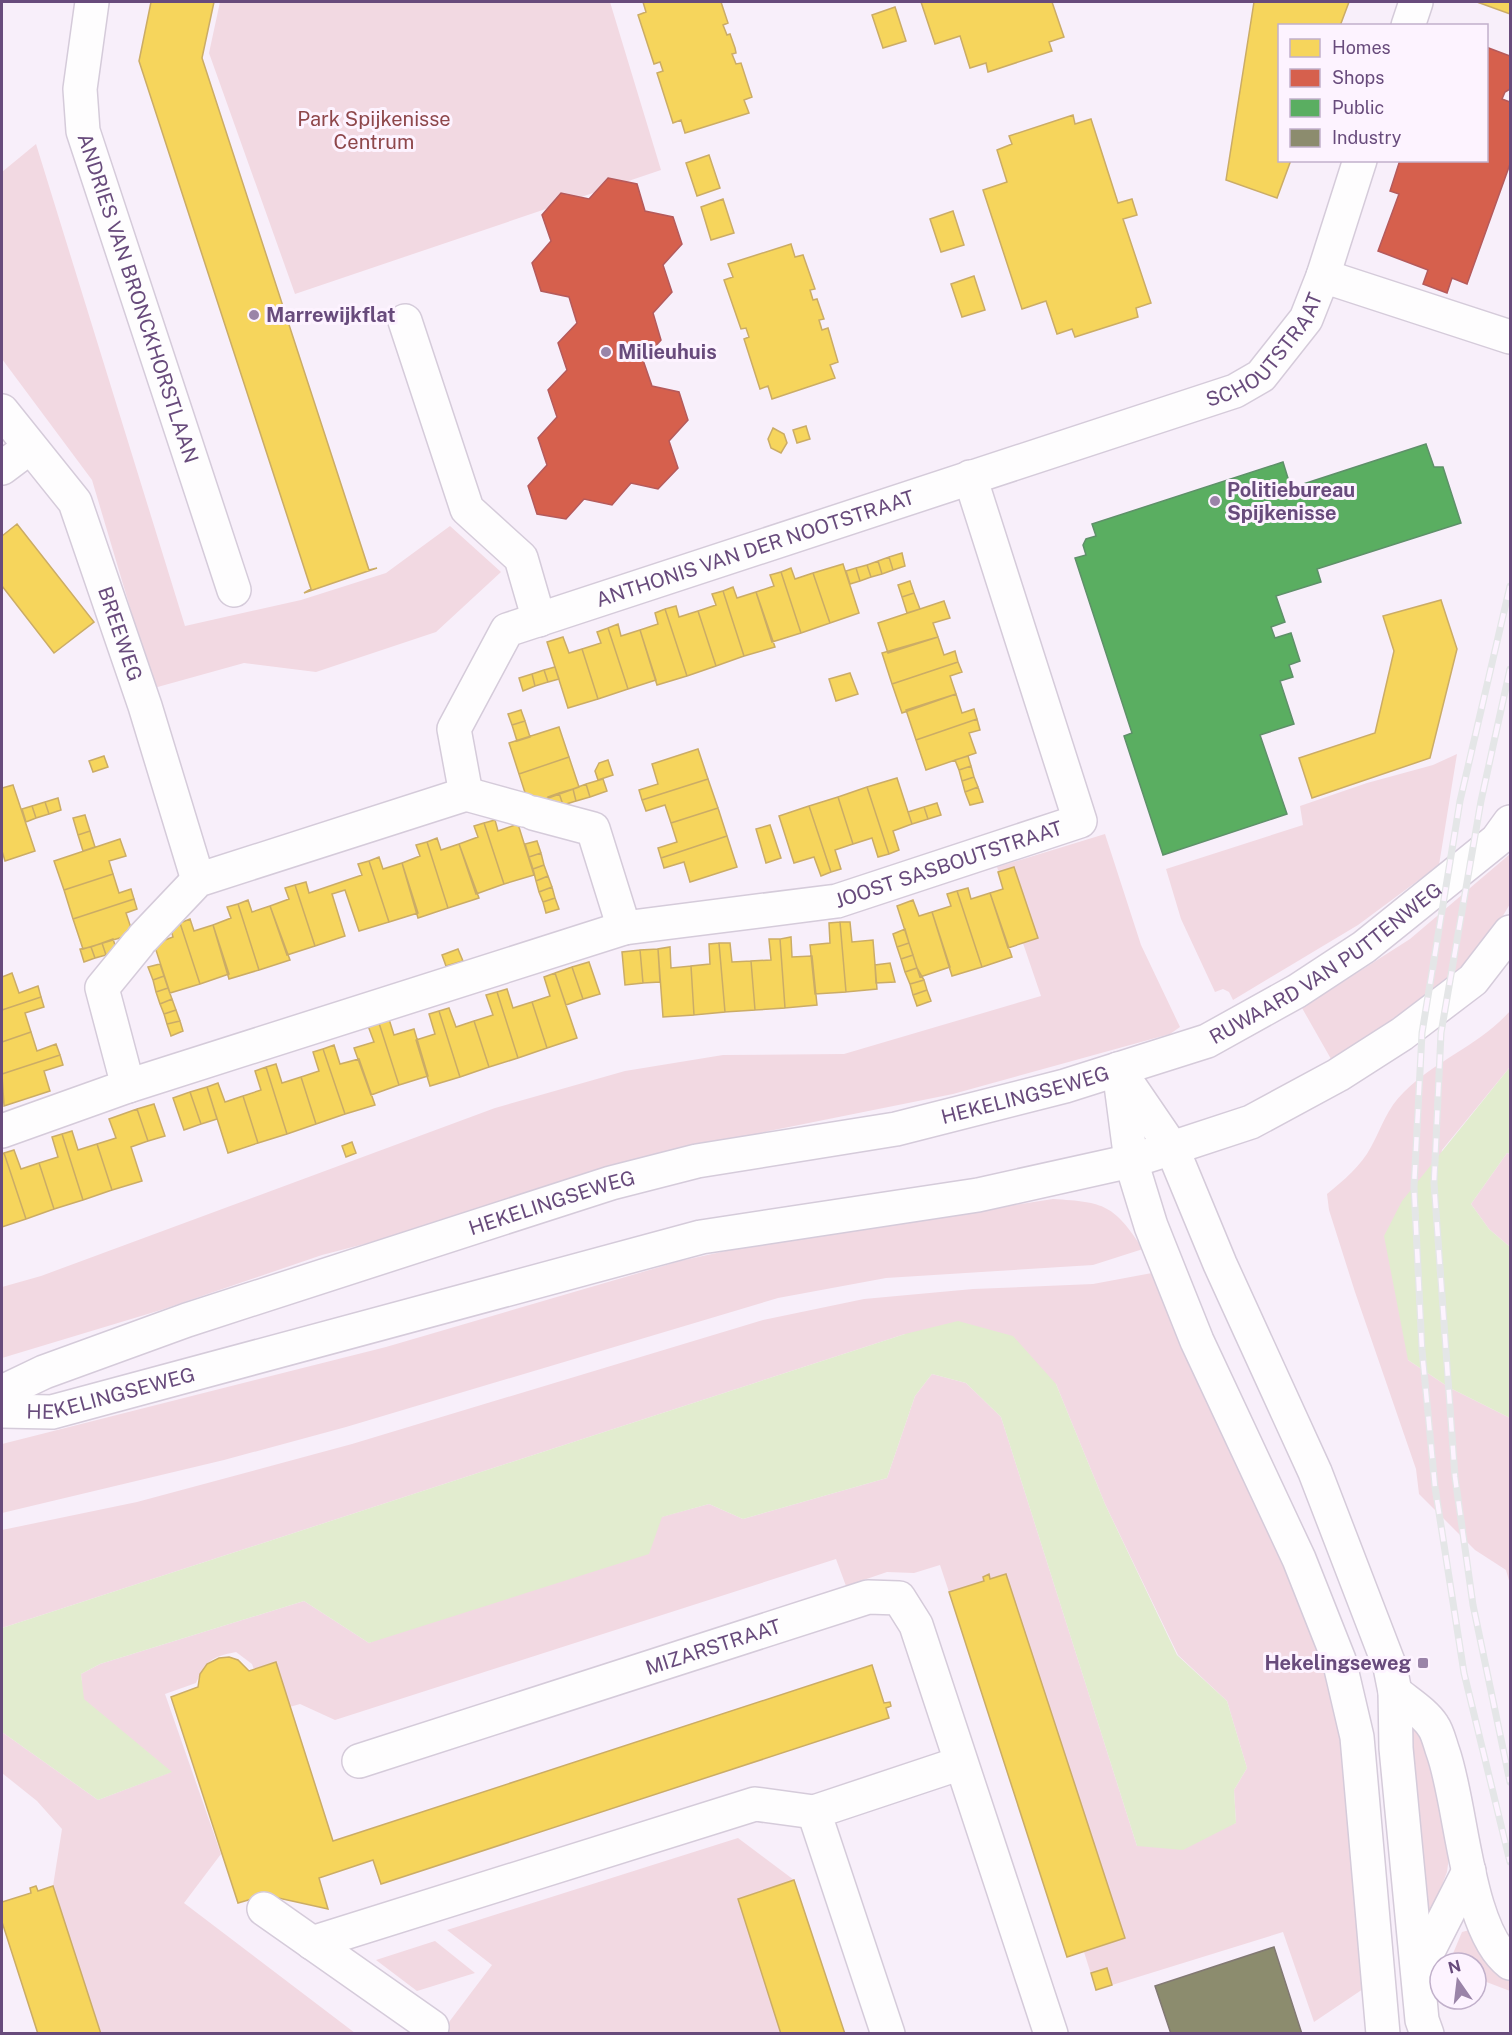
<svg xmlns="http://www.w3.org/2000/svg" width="1512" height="2035" font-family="'Public Sans',sans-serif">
<rect width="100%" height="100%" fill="#f8effa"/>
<!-- green -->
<path fill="#f2d9e2" d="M220,2H610L661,170L295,294L209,53Z
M36,144L185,626L301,600L386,573L450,526L501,572L436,632L316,672L244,663L154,688L92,480L2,359V172Z
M1457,754L1439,865L1358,925L1233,1000L1229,992L1223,989L1215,992L1181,919L1166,869L1303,825L1300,806L1367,783L1433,765Z
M1105,834L1141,945L1180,1027L1170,1034L953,1094L769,1131L561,1187L449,1222L322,1255L161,1310L2,1358V1287L41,1276L495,1108L625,1071L723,1055L844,1054L1041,996L997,867Z
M1510,854V904L1480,954L1335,1066L1302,1008L1410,939Z
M1510,1011V1067L1442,1150L1408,1360L1450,1388L1510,1418V1584L1506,1570L1475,1550L1419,1494L1416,1469L1355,1292L1329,1210L1327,1194C1343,1181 1361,1166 1371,1147C1382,1127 1387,1108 1404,1092C1436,1060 1480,1045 1510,1011Z
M1507,1153L1510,1154V1247L1489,1229L1471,1204Z
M1053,1199C1105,1202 1114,1205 1143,1249L1093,1265L886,1278L778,1298L346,1427L224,1460L2,1513V1444L386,1347L680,1261L753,1245Z
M1152,1273L1206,1401L1269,1519L1306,1611L1338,1705L1369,1985L1314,2022L1283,1932L1096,1990L1084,1952L1125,1938L1006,1574L990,1579L988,1575L983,1577L984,1581L949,1592L940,1565L914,1573L887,1572L846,1586L836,1559L335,1720L300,1704L269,1713L252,1664L236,1652C211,1657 207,1660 196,1683L165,1694L221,1854L184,1903L355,2033H101L53,1886L62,1829L37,1801L2,1773V1732L98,1800L171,1772L83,1699L81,1674L100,1664L304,1601L369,1643L661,1517L709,1504L743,1519L887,1478L915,1396L932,1374L966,1383L1001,1417L1137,1846L1236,1823L1234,1790L1247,1768L1227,1701L1178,1655L1105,1504L1056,1384L905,1334L2,1628V1530L137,1502L352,1444L763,1320L864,1299L973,1289L1093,1284Z
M1422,1725L1452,1834L1447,1872L1430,1916L1422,1918L1408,1729Z
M738,1838L794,1880L738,1899L781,2033L440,2034L492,1965L447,1930Z
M1473,1929L1500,1971L1510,1979V1991L1476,1978V1963H1449L1462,1932Z
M435,1941L475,1973L417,1991L376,1960Z"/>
<!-- water -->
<path fill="#e2eccf" d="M1510,1067V1154L1507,1153L1471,1204L1489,1229L1510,1247V1418L1450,1388L1408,1360L1384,1236L1402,1201Z
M958,1321L1013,1336L1056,1384L1105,1504L1177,1655L1227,1701L1247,1768L1234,1790L1236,1823L1183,1850L1137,1846L1001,1417L966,1383L932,1374L915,1396L887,1478L743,1519L709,1504L662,1517L649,1554L369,1643L304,1601L100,1664L81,1674L84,1699L172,1772L98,1800L2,1732V1628L905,1334Z"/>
<!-- homes -->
<path fill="#f6d55c" stroke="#cbac66" stroke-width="1.5" d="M151,2H214L202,58L369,570L377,568L304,593L311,589L139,61Z
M643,2H721L728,23L723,25L727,35L730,34L735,48L736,53L732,54L736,64L741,63L752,97L744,100L749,113L685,133L681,120L673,123L657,73L663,71L660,62L654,64L638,15L646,12Z
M921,2H1052L1064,37L1049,42L1052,51L988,72L986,63L970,68L960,36L935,44Z
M1254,2H1349L1340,26H1280V160H1291L1277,198L1226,180Z
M1477,2H1510V14Z
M895,7L906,41L883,48L872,15Z
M1073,115L1075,124L1091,119L1118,203L1132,199L1137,215L1123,219L1151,303L1136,308L1138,317L1075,337L1072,329L1057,334L1046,301L1022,309L983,190L1007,182L997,150L1012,144L1009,136Z
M709,155L720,188L697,196L686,163Z
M723,199L734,233L711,240L701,207Z
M953,211L964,245L941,252L930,219Z
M791,244L795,257L803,255L815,289L810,290L813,300L817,299L824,319L819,320L822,330L828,328L838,362L830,365L835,378L772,399L768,386L760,389L744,339L749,337L746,328L741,329L724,280L733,277L728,264Z
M974,276L985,310L962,317L951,284Z
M806,426L810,439L797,443L793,430Z
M773,428L784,434L787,443L781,453L771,448L768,439Z
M17,524L94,622L54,653L2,586V536Z
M902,553L905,566L893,570L889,557Z
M889,557L893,570L882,574L878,561Z
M878,561L882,574L871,577L867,565Z
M843,564L859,613L830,623L813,573Z
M867,565L871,577L860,581L856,568Z
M791,568L795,579L813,573L830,623L801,633L781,572Z
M856,568L860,581L850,584L846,571Z
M781,572L801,633L772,642L756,592L774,586L770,575Z
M910,581L914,593L902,597L898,585Z
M733,587L737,598L756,592L775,647L744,656L723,591Z
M723,591L744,656L716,666L698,611L716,605L712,594Z
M914,593L920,609L907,613L902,597Z
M1441,600L1457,649L1430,758L1312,798L1299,758L1375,733L1394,651L1383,616Z
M944,601L950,618L933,623L938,637L888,653L878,623Z
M676,606L679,617L698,611L716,666L687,676L665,609Z
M665,609L687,676L657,685L640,630L658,624L655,613Z
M618,624L621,636L640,630L656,680L628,689L608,628Z
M608,628L628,689L598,699L582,649L601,643L597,632Z
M563,637L569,653L582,649L598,699L568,708L547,642Z
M938,637L944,655L955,651L958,662L892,684L882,653Z
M958,662L962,672L950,676L956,694L902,713L892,684Z
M555,667L559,679L548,682L544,670Z
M544,670L548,682L535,686L532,674Z
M850,673L858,694L836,701L829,679Z
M532,674L535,686L523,691L519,678Z
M956,694L962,713L974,709L977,719L916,740L906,710Z
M521,710L525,721L512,725L508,714Z
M977,719L980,730L969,733L976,753L926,770L916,740Z
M525,721L530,737L517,741L512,725Z
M559,727L569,757L519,774L509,743Z
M698,749L708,779L642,800L639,790L658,784L652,764Z
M104,756L108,767L93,772L89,761Z
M968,756L971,766L959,770L955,760Z
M569,757L579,787L529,805L519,774Z
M608,760L613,775L598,780L595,771L599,763Z
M971,766L974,777L962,781L959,770Z
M974,777L978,787L965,792L962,781Z
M897,778L912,824L893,831L899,850L889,854L867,787Z
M603,779L607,791L590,797L586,784Z
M708,779L718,808L671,823L665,805L646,811L642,800Z
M586,784L590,797L576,801L573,789Z
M13,785L35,851L5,861L2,851V788Z
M867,787L889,854L878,857L872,838L853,844L838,797Z
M978,787L983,802L970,805L965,792Z
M573,789L576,801L563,805L559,793Z
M559,793L563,805L552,809L548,797Z
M838,797L853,844L835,850L841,869L831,872L809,806Z
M58,798L61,810L49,814L45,802Z
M45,802L49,814L36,818L32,806Z
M937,803L941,815L928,819L924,807Z
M32,806L36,818L26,822L22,809Z
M809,806L831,872L821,876L814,857L794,863L779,816Z
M924,807L928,819L912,824L908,812Z
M718,808L727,836L661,858L658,848L677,842L671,823Z
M85,815L90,831L78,835L73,818Z
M495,820L498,831L518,824L534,875L504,884L484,823Z
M484,823L504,884L476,894L459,844L478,837L474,826Z
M770,825L781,858L766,863L756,829Z
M90,831L95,847L83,851L78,835Z
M727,836L737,867L690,882L684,862L664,868L661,858Z
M437,838L441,850L459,844L479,898L448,908L427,842Z
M120,839L126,856L109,861L113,874L64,890L54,861Z
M537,841L541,853L529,857L525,844Z
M427,842L448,908L418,918L402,863L420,856L416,845Z
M541,853L544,865L533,869L529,857Z
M379,857L383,869L402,863L418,913L389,922L369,861Z
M369,861L389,922L359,931L345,890L332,894L345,936L315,946L295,885L306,882L309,893L362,875L358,864Z
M544,865L548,876L536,881L533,869Z
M1014,867L1038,938L1008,948L990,893L1003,889L998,872Z
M113,874L119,893L131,889L134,899L73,919L64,890Z
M548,876L552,887L539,892L536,881Z
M295,885L315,946L287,955L270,906L289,899L285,888Z
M552,887L555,898L543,902L539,892Z
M968,888L971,899L990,893L1012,957L982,967L957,891Z
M957,891L982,967L952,976L932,912L951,906L947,894Z
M555,898L559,909L546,913L543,902Z
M134,899L137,909L126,913L133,934L83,949L73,919Z
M248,900L252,912L270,906L290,960L259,970L238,904Z
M913,900L919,916L932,912L950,967L920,977L897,906Z
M238,904L259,970L229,979L213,925L231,918L227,907Z
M190,919L194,931L213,925L229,974L200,984L180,923Z
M840,922H850L852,942L873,940L877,989L846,992Z
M840,922L846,992L815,994L810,945L830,943L829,923Z
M180,923L200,984L170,993L154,944L173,937L170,926Z
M905,929L909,943L897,947L893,934Z
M791,937L792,957L812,956L817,1005L785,1008L780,939Z
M113,939L117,951L106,955L102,943Z
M769,939H780L785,1008L755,1010L751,961L771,960Z
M102,943L106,955L95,958L91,947Z
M719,943L725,1012L694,1015L691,966L710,964L709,944Z
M719,943H730L732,962L751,961L755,1010L725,1012Z
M909,943L913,955L901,959L897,947Z
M91,947L95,958L84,962L80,949Z
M670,947L671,968L691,966L694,1015L663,1017L658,949Z
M458,949L463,961L446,966L442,955Z
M658,949L660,982L643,983L640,950Z
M640,950L643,983L625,985L622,952Z
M913,955L917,968L905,972L901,959Z
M589,962L600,994L583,999L572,967Z
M890,963L895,982L876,983L875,965Z
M160,964L164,976L153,980L148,967Z
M572,967L583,999L566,1005L555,973Z
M917,968L924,980L910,984L905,972Z
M12,973L19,993L38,986L41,997L2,1010V977Z
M555,973L577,1038L547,1048L532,1002L550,996L544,977Z
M164,976L168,988L156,992L153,980Z
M924,980L927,990L913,995L910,984Z
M168,988L172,999L160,1004L156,992Z
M507,989L513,1008L532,1002L547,1048L518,1058L497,992Z
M927,990L931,1001L917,1006L913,995Z
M497,992L518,1058L489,1067L474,1021L493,1015L486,995Z
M41,997L44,1007L25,1013L31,1032L2,1042V1010Z
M172,999L176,1010L164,1014L160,1004Z
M449,1008L456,1027L474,1021L489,1067L460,1077L439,1011Z
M176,1010L180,1021L167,1024L164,1014Z
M439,1011L460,1077L430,1086L416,1040L435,1034L429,1014Z
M388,1016L394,1035L414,1029L428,1076L399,1085L378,1020Z
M378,1020L399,1085L371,1095L354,1048L374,1042L367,1023Z
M180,1021L183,1031L171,1036L167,1024Z
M31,1032L37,1051L56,1044L60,1055L2,1074V1042Z
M334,1045L340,1064L359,1059L375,1105L345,1114L323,1049Z
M323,1049L345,1114L316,1124L301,1077L319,1071L313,1052Z
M60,1055L63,1065L44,1071L50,1091L4,1106L2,1074Z
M276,1064L282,1083L301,1077L316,1124L287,1134L266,1067Z
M266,1067L287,1134L258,1143L243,1096L261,1090L255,1071Z
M218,1083L225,1102L243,1096L258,1143L228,1153L207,1087Z
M207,1087L217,1119L201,1124L190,1092Z
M190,1092L201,1124L184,1130L173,1098Z
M154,1104L165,1136L148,1141L137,1109Z
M137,1109L148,1141L131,1147L142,1181L112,1190L97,1144L116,1138L109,1119Z
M72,1131L78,1150L97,1144L112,1190L83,1200L62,1134Z
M62,1134L83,1200L54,1209L39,1163L58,1157L52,1137Z
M352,1142L356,1153L346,1157L342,1146Z
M14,1150L21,1169L39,1163L54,1209L26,1219L4,1153Z
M4,1153L26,1219L2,1227V1154Z
M989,1574L990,1579L1006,1574L1125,1938L1067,1957L949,1592L984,1581L983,1577Z
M229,1657L238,1660L249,1671L276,1662L333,1841L872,1665L884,1703L890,1702L891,1706L886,1708L889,1718L381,1884L373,1860L319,1878L328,1909L265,1895L238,1903L171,1697L198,1687L200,1674L207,1664L219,1658Z
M794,1880L845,2034H781L738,1899Z
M36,1886L38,1891L53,1886L101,2034H38L2,1922V1902L31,1893L30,1888Z
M1107,1968L1112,1985L1096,1990L1091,1973Z"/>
<!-- shops -->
<path fill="#d6604d" stroke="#b55a5b" stroke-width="1.5" d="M1486,47L1510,56V89L1505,92L1502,99L1510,102V164L1467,284L1452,278L1447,293L1423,284L1428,270L1378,251L1399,194L1390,191L1400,160H1486Z
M608,178L637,184L645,211L673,217L682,244L663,265L672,292L653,313L661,340L643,360L652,386L679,392L688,420L669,441L678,468L658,489L631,483L612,505L584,499L566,519L537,514L528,486L547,465L538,438L557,417L548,390L567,370L558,343L577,323L569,297L541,291L532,263L551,241L542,215L561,193L589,199Z"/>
<!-- public -->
<path fill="#5aae61" stroke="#5e9069" stroke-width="1.5" d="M1426,444L1434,467H1443L1461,523L1317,569L1321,582L1276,596L1285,622L1271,627L1275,638L1291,633L1300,661L1289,665L1293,677L1280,681L1294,724L1260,735L1287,814L1163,855L1124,736L1132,733L1075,558L1086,555L1083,545L1086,539L1096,536L1092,524L1283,462L1291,488Z"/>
<!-- industry -->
<path fill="#8c8c6e" stroke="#817872" stroke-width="1.5" d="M1274,1947L1302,2034H1171L1155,1986Z"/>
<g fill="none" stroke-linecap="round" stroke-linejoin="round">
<!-- minor casing -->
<g stroke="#d5cbda" stroke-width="36">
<g id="minor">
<path id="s1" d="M92,2L80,89L83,131L234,590"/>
<path d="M1408,26L1416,2"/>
<path d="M1323,276L1360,160"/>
<path d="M405,321L467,509L521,558L539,620"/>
<path id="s2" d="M2,411L75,502L145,706L198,880"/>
<path d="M2,468L30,447"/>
<path d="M466,794L524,810"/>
<path id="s3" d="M533,813L593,829L624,928L837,901L1080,821L970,477"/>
<path id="s4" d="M143,938L198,880L466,794L454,729L507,630L1235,391L1261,376L1306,319L1323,276L1510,337"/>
<path d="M1118,1069L1172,1148L1220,1264L1315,1472L1390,1667L1395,1692L1396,1748L1422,2020L1427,2034"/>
<path d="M1120,1077L1131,1161L1151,1226L1197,1341L1299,1559L1339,1660L1357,1737L1383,2034"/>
<path d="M128,1086L624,928"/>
<path d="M2,1131L128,1086L102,988L138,944"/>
<path id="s5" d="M2,1392L44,1372L187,1320L611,1183L697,1161L896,1129L1065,1086L1207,1041L1297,991L1364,947L1497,840L1510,822"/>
<path id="s6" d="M2,1411L52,1412L701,1237L978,1195L1131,1161L1172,1148L1251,1122L1338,1075L1402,1034L1473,980L1510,932"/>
<path d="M1395,1692C1407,1702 1425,1713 1433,1726C1438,1733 1440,1744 1443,1752C1462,1805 1466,1930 1510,1963"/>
<path id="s7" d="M359,1761L868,1597L899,1598L916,1625L1051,2034"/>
<path d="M264,1909L432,2027"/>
<path d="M312,1943L755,1804L814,1812"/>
<path d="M1418,1971L1469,1871"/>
<path d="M888,2034L814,1812L961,1763"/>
</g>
</g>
<!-- minor -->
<use href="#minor" stroke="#fefdfe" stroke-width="33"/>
<!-- rail casing -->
<g stroke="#e4e6e7" stroke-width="7">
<path id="rail" d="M1510,586L1460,801L1422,1033L1414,1187L1422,1350L1435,1487L1464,1673L1510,1862
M1510,669L1481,801L1441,1033L1434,1183L1455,1477L1473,1605L1510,1782"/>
</g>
<!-- rail -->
<use href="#rail" stroke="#fdf3ff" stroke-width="4.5" stroke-dasharray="14" stroke-linecap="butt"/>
</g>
<!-- markers -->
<g fill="#9a84a8" stroke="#fdf3ff" stroke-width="2">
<circle cx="254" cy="315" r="6"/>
<circle cx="606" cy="352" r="6"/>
<circle cx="1215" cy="501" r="6"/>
<rect x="1417" y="1657" width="12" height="12" rx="3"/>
</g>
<g text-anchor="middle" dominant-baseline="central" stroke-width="6" stroke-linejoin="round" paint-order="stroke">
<!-- park labels -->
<g font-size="20" fill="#8e474b" stroke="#fdf3ff">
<text x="374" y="119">Park Spijkenisse<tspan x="374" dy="23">Centrum</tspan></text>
</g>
<!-- street labels -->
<g font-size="20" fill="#684b7c" stroke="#fdf3ff">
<text stroke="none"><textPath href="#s1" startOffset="306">ANDRIES VAN BRONCKHORSTLAAN</textPath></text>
<text stroke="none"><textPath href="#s4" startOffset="1356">SCHOUTSTRAAT</textPath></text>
<text stroke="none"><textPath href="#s4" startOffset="801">ANTHONIS VAN DER NOOTSTRAAT</textPath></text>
<text stroke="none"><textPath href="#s2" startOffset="256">BREEWEG</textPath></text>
<text stroke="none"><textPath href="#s3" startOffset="498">JOOST SASBOUTSTRAAT</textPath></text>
<text stroke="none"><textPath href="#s5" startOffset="1400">RUWAARD VAN PUTTENWEG</textPath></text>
<text stroke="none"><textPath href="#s5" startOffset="1068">HEKELINGSEWEG</textPath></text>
<text stroke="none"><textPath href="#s5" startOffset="582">HEKELINGSEWEG</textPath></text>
<text stroke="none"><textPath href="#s6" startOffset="111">HEKELINGSEWEG</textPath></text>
<text stroke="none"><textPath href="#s7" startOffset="372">MIZARSTRAAT</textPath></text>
</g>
<!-- poi labels -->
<g font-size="20" font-weight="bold" fill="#684b7c" stroke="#fdf3ff" text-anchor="start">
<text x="266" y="315">Marrewijkflat</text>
<text x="618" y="352">Milieuhuis</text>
<text x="1227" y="490">Politiebureau<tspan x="1227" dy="23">Spijkenisse</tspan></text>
<text x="1411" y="1663" text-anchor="end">Hekelingseweg</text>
</g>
</g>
<!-- border -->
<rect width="1512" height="2035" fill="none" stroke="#684b7c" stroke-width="6"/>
<!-- legend -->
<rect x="1278" y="24" width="210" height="138" fill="#fdf3ff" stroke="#c1b0cb" stroke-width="1.5"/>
<rect x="1290" y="39" width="30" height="18" fill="#f6d55c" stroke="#c1b0cb" stroke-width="1.5"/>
<text x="1332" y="54" font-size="18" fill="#684b7c">Homes</text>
<rect x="1290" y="69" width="30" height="18" fill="#d6604d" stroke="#c1b0cb" stroke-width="1.5"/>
<text x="1332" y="84" font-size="18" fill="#684b7c">Shops</text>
<rect x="1290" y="99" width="30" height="18" fill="#5aae61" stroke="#c1b0cb" stroke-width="1.5"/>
<text x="1332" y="114" font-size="18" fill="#684b7c">Public</text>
<rect x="1290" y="129" width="30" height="18" fill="#8c8c6e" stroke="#c1b0cb" stroke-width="1.5"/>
<text x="1332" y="144" font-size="18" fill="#684b7c">Industry</text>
<!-- north arrow -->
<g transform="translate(1458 1981) rotate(346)"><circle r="28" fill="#fdf3ff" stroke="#c1b0cb" stroke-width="1.5"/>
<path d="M0-4.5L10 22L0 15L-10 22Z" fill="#9a84a8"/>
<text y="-9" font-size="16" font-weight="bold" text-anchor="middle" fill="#684b7c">N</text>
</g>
</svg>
